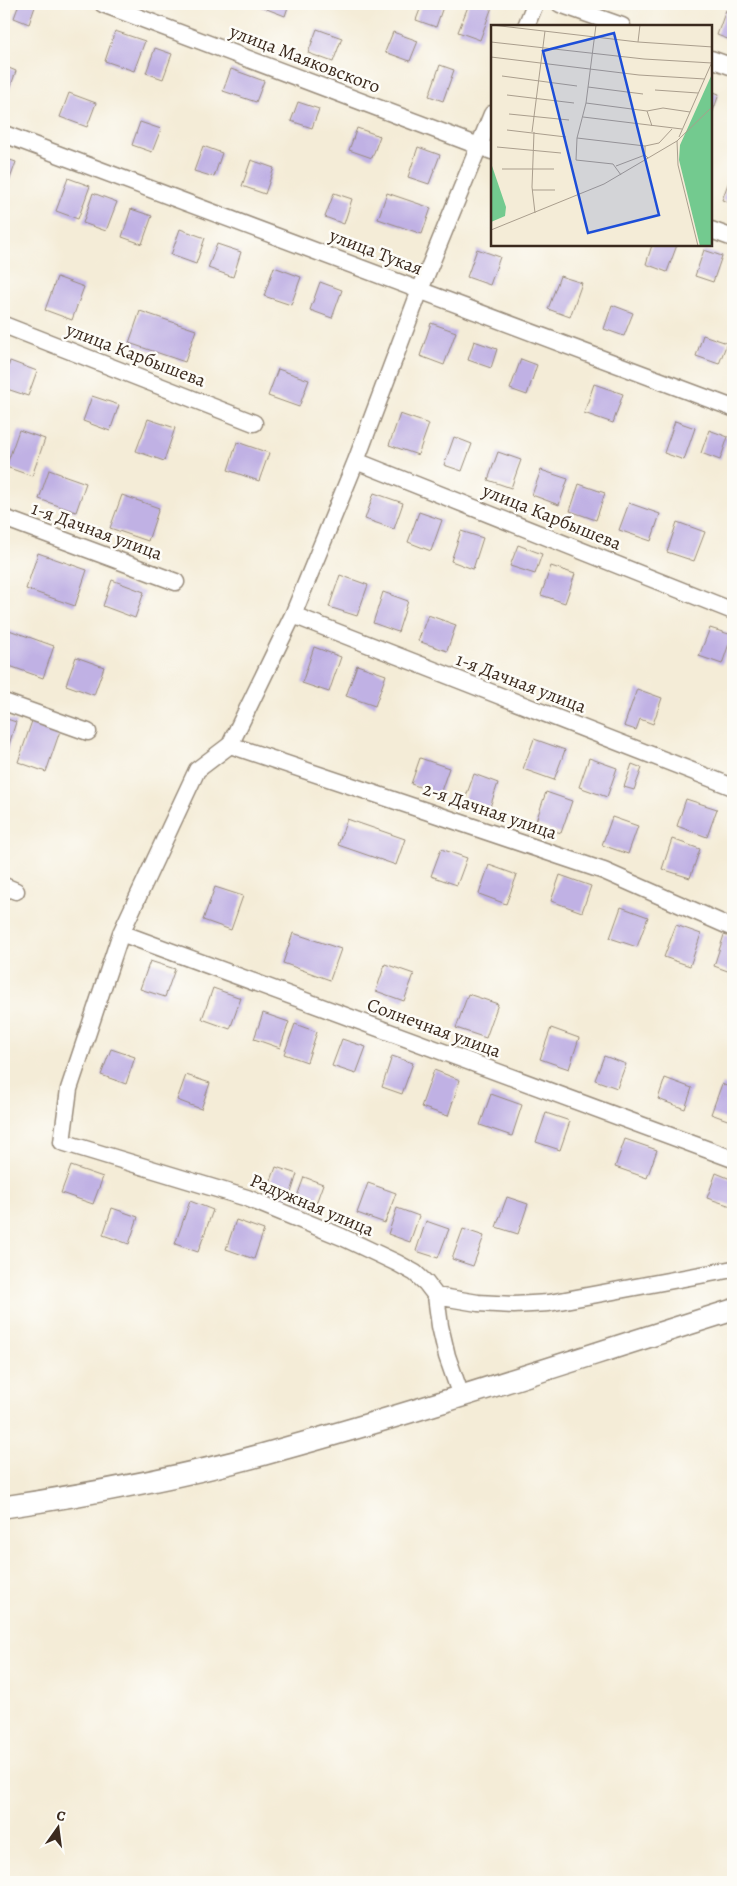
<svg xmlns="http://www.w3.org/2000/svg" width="737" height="1886" font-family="Alegreya,serif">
<rect width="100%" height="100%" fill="#fdfcf7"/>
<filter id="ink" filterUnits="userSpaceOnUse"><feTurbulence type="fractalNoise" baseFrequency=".02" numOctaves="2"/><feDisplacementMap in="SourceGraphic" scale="10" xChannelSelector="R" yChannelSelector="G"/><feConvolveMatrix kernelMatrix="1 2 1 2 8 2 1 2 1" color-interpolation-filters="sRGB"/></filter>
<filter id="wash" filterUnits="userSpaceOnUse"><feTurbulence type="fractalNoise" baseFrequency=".0096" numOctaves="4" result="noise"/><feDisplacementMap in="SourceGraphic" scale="20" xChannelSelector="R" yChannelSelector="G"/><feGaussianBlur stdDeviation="1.12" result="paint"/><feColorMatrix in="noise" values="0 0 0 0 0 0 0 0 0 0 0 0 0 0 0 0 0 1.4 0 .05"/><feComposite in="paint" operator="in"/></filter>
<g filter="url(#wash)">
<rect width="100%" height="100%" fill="#f4ecd7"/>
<g id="blocks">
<!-- building -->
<path fill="#c0b1e4" d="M19,4H36L29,24L14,18Z
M260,4H289L285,16L259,6Z
M422,4H444L436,27L416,20Z
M469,4H484L492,7L480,40L458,32Z
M726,10L733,12V41L717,35Z
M317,29L342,38L333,62L308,53Z
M115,31L145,41L134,71L105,61Z
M393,32L418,41L410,61L385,52Z
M155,48L172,54L163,79L146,73Z
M440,65L454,70L443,101L429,96Z
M4,66L16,71L7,97L4,96Z
M231,69L264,81L256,102L223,91Z
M711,91L719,94L711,117Z
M69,93L96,103L87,127L60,117Z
M298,102L319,109L312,128L291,121Z
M140,122L161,129L152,152L132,145Z
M357,128L380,136L372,158L349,150Z
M203,146L222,153L214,177L194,171Z
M418,147L440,155L429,184L408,177Z
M4,158L16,162L6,190L4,189Z
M251,160L274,168L265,194L242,186Z
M68,178L90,186L78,219L56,211Z
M729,181L733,183V204L722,200Z
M93,193L117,202L106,231L83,223Z
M334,193L352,199L344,224L325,217Z
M387,193L431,208L422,234L378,219Z
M131,209L152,216L142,244L122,237Z
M180,229L205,238L196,264L171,255Z
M217,244L241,252L233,277L208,268Z
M652,245H677L667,272L646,264Z
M477,249L500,257L490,285L467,277Z
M704,250L722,256L713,282L695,276Z
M274,267L301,277L291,305L264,296Z
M560,276L582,283L570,317L548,309Z
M57,277L84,287L72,320L45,310Z
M320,282L342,290L332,318L310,310Z
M612,305L633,313L624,336L604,329Z
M140,311L196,330L185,362L129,343Z
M431,323L456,332L444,365L420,356Z
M703,335L727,343L719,364L696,356Z
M474,341L497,349L491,368L468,360Z
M521,359L537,365L527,395L510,389Z
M10,361L37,371L28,396L4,388V380Z
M278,369L309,380L299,407L268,396Z
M594,384L623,394L613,423L584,413Z
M92,396L119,405L110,431L83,421Z
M400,414L429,424L418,455L389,445Z
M148,419L175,428L164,461L136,451Z
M675,421L695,428L684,460L664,453Z
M19,430L45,439L32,476L6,467Z
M709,430L728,437L720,460L701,453Z
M454,437L472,444L462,471L444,465Z
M237,442L269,453L259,481L228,470Z
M498,452L521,460L511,488L488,480Z
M49,470L86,483L76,512L39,499Z
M541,470L568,479L559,505L532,495Z
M579,484L605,493L596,520L570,511Z
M374,493L403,503L394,529L365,519Z
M122,495L159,508L148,541L110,528Z
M629,503L660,514L651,541L619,530Z
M419,512L442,520L431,551L408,542Z
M677,522L705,532L694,561L667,552Z
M461,531L483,538L473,569L451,561Z
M518,545L542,554L535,574L510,566Z
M38,553L87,570L75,606L26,589Z
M551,566L575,574L565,603L541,595Z
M340,575L368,585L357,616L329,607Z
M112,580L144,592L135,618L103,606Z
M383,592L408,601L398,632L373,623Z
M428,615L456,625L447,651L418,641Z
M710,628L732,635L722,664L699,656Z
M9,630L54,646L43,678L4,664V645Z
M314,647L341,657L329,692L302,683Z
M76,657L104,667L94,695L66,685Z
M357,665L386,675L375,706L346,696Z
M637,689L662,698L653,724L640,719L636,730L624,726Z
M4,718L16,722L7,751L4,750Z
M32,721L60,731L46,772L18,762Z
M534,739L565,750L554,780L523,769Z
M420,758L449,768L440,794L411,784Z
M589,758L617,768L607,797L579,787Z
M632,764L642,768L634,790L624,787Z
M474,774L498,783L489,810L464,802Z
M546,792L572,801L561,833L535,824Z
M686,799L717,809L707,837L677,826Z
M612,817L638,826L628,854L602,845Z
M347,819L405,839L396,865L338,845Z
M672,839L700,849L690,878L662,869Z
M441,849L467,858L457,885L431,876Z
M489,865L517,875L506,904L479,894Z
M560,875L591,886L582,912L551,901Z
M215,887L243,896L231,930L203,920Z
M621,907L648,917L637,947L610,938Z
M676,925L701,934L690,966L664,957Z
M293,933L341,949L330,980L283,963Z
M724,935L733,938V973L714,966Z
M150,961L175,969L165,997L140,989Z
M385,964L414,974L404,1001L376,991Z
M213,988L241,998L230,1029L202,1019Z
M468,994L498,1004L486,1038L456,1028Z
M263,1013L289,1022L280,1048L254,1039Z
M295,1024L317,1032L307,1062L284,1054Z
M551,1028L579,1038L569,1069L540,1059Z
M342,1039L366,1047L356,1074L332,1066Z
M111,1049L135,1057L126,1084L101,1075Z
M392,1056L413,1063L402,1094L382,1087Z
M604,1056L626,1064L617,1088L595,1080Z
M434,1070L460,1080L448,1116L421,1107Z
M186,1075L210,1083L201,1109L177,1100Z
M665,1078L692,1088L685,1109L658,1099Z
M722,1084L733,1089V1122L711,1114Z
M491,1094L522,1105L512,1136L480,1125Z
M546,1113L570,1121L560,1150L536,1142Z
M625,1139L657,1150L647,1178L615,1167Z
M71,1166L103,1177L93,1204L61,1193Z
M276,1167L297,1174L289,1199L267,1192Z
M716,1173L733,1180V1199L731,1206L707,1198Z
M304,1177L323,1184L314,1209L295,1202Z
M368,1183L396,1193L385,1223L357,1213Z
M507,1197L528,1204L518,1234L496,1227Z
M190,1201L213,1210L198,1252L175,1244Z
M112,1208L138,1217L129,1244L103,1235Z
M397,1208L419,1216L410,1242L388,1234Z
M236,1220L264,1230L254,1259L226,1249Z
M426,1221L449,1229L438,1258L416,1251Z
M463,1229L484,1236L473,1266L452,1259Z"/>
</g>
</g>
<g filter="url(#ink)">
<use href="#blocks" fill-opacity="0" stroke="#988b7a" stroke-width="1"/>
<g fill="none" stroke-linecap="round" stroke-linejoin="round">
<!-- minor casing -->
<g stroke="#988b7a" stroke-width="19">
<path id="minor" d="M103,4L492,151
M560,4L622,26
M526,26L535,4
M711,59L733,67
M4,134L733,408
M711,230L733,238
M4,325L254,423
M356,461L733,611
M4,518L176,582
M293,615L733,787
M4,702L88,732
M230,745L604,871L733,928
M4,886L16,891
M121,933L733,1159
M436,1296L478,1303L514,1305L549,1303L733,1269
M461,1396L447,1356L440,1326L436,1296L426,1283L415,1273L397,1263L342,1237L247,1198L62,1142L69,1089L121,933L197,770L230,745L293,615L356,461L420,290L492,114"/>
</g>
<!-- major casing -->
<g stroke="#988b7a" stroke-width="24">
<path id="major" d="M4,1507C97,1493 189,1476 279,1450C432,1408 582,1357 733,1310"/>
</g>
<!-- minor -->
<use href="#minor" stroke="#fff" stroke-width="16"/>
<!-- major -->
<use href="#major" stroke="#fff" stroke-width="21"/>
</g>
</g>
<g text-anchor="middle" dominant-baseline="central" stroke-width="5" stroke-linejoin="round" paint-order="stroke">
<!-- street labels -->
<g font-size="19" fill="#3b2a1e" stroke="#fdfcf7">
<text transform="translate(305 59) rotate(21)">улица Маяковского</text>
<text transform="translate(376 252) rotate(21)">улица Тукая</text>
<text transform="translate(136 355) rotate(21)">улица Карбышева</text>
<text transform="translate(552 517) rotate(22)">улица Карбышева</text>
<text transform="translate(97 531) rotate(20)">1-я Дачная улица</text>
<text transform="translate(521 683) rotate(21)">1-я Дачная улица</text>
<text transform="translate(490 811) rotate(19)">2-я Дачная улица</text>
<text transform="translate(434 1028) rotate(20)">Солнечная улица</text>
<text transform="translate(312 1205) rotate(23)">Радужная улица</text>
</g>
</g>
<!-- overview -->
<g transform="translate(491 25)">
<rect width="221" height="221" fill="#f4ecd7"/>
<path d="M221,49V221H209L188,135L189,120ZM0,138L15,182L14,191L0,197Z" fill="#73ca8f"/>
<path fill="none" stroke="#aa9e8d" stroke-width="1" d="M1,0L147,17L222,22M105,0L95,78L86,113L85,135L122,139L130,150M0,17L153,34L221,38M147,17L149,0M0,32L148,50L214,54M11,51L86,61M97,62L152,69M164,65L207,68M16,70L83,78M95,78L156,86L172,83L199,87M156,86L161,101M18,89L78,95M92,92L191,104M16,105L75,112M41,107L54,6M43,107L41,162L44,188M188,112L221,37M86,113L154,121V130L157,133M186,116L187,140L207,221M154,121L168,118L181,104M6,122L70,128M125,141L154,130M11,144H63M41,165H64M0,205L113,159L186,116L222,81"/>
<path fill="#1d4ed8" fill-opacity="0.15" stroke="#1d4ed8" stroke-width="2.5" d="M123,8L168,190L97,208L52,26Z"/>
<rect width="221" height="221" fill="none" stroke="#3b2a1e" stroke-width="2.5"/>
</g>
<!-- margin -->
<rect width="737" height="1886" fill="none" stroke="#fdfcf7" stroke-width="20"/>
<!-- north arrow -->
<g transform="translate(58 1828) rotate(14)" stroke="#fdfcf7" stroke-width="4" paint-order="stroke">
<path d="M0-4L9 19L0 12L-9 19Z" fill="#3b2a1e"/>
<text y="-8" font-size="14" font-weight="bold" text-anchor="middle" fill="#3b2a1e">С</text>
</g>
</svg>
